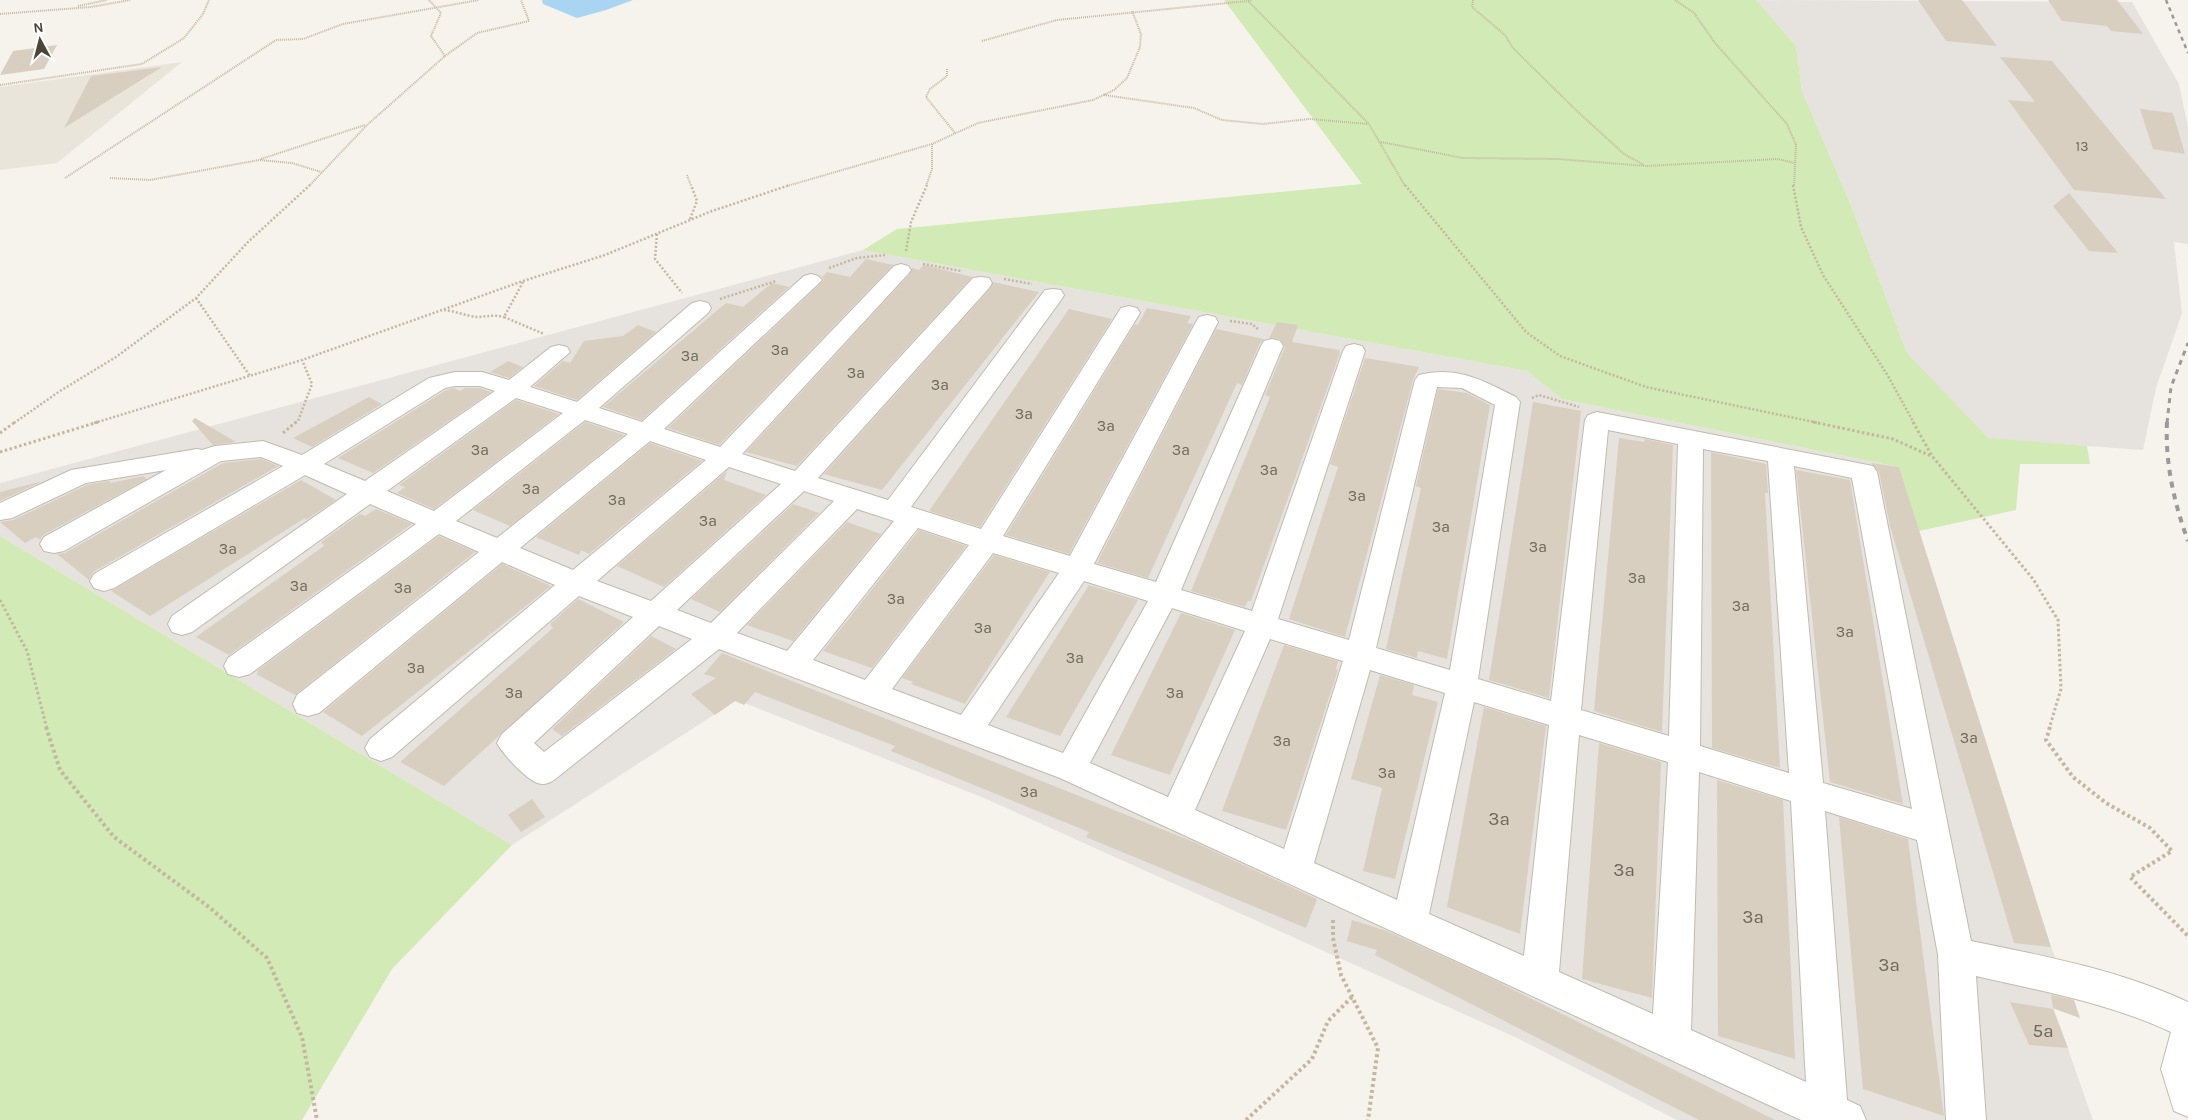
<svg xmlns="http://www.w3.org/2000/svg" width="2188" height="1120" font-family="Karla,sans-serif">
<rect width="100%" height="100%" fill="#f6f3ec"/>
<!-- residential -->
<path fill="#eae5da" d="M182,62L57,163L0,170V87Z"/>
<!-- industrial -->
<path fill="#e6e2dd" d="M1756,0L2132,2L2179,84L2188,127V244L2174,242L2182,313L2156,388L2143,450L1988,439L1907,353L1850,203L1802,91L1796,46Z
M863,250L1527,371L1562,399L1899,467L2051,947L2080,1018L2054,1009L2093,1120H1677L1517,1038L984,798L737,700L512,845L0,536V483Z"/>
<!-- green -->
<path fill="#d2eab5" d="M1224,0H1756L1796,46L1802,91L1850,203L1907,353L1988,438L2087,446L2090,464H2020L2016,510L1919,531L1899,467L1562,399L1527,371L863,250L897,229L1362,184Z
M0,536L512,845L392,969L302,1120H0Z"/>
<!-- water -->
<path fill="#a9d4f2" d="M542,0H633L606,10L577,18L543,4Z"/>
<!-- building -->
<path fill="#d8cfc1" d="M1918,0H1962L1997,46L1946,41Z
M2048,0H2117L2143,34L2111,31L2107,26L2062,21Z
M57,45L44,69L0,75L13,51Z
M2000,57L2052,61L2166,199L2074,190L2008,100L2035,102Z
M162,67L64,128L91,76Z
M2140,109L2173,113L2185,154L2153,149Z
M2069,193L2118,253L2089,251L2053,206Z
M866,259L893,265L719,445L668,428L819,285L824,280L822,277L827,272L850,277Z
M924,265L972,277L797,466L746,452L909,275L912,268L919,270Z
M993,282L1039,292L882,490L824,474L990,289Z
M772,283L789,287L642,420L603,407L726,303L743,307Z
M1147,308L1191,316L1187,323L1193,324L1069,554L1006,535L1135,324L1138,325Z
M1069,309L1112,319L980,527L929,511Z
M1277,322L1298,325L1292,342L1339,350L1340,353L1251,601H1248L1245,607L1191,591L1270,397L1265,395L1285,347L1280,339L1269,338Z
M638,325L656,332L577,400L534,386L563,361L570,363L584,341L623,336Z
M1216,329L1264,339L1259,345L1242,385L1237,383L1148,578L1097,563Z
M1365,358L1419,367L1413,380L1345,637L1289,619L1338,467L1330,464Z
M508,361L523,367L509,378L490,372Z
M454,388L460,391L465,388H480L491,392L373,473L338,458L446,390Z
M1438,389L1467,393L1490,405L1447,659L1418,651L1417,658L1386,649L1421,488L1416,486Z
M369,397L382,404L312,447L293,438Z
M516,400L559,414L434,509L397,493L405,487L399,485Z
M1533,402L1581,411L1549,698L1489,680Z
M195,418L236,442L213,445L192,421Z
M585,422L624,435L510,526L473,510Z
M1619,438L1644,442L1645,439L1673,445L1662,732L1594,711Z
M650,443L702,461L589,554L581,550L579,555L536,537Z
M1711,452L1766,464L1768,493H1765L1780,768L1712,748Z
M261,459L278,466L93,572L89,580L57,554L65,553L223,463Z
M1871,463L1899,467L2051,947L2014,943L1890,526L1879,472Z
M1796,470L1850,480L1903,804L1830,782Z
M727,471L724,480L766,495L664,587L617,566Z
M143,476L147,479L43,535L40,540L36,537L25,543L0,522L13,520L87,485L109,481L111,483Z
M301,480L336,500L306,520L305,518L150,616L111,591Z
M43,481L0,501V492Z
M793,504L819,513L720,612L691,599Z
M376,509L412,524L229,655L196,637L324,546L321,542L360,514L365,516Z
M847,522L881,534L793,641L747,625Z
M919,530L966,546L872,668L823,651Z
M439,536L475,552L295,695L256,674L259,672L257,671Z
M994,555L1050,572L965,704L911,684L913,682L902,678Z
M502,564L551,586L362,736L323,712Z
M1089,585L1138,600L1060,736L1006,717Z
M578,599L624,622L444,786L400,762L553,628L550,624Z
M1181,613L1235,630L1170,775L1111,755Z
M651,636L676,649L562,736L552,729Z
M1284,645L1338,661L1336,669L1338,670L1286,830L1222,811Z
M722,653L1194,842L1317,899L1306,928L1086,837L1089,832L891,751L895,746L755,692L744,705L735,701L715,715L691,694L716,678L704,674Z
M1380,675L1414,685L1412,695L1438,702L1395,879L1363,871L1382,788L1351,779Z
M1484,707L1546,726L1520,934L1447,907Z
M1599,743L1661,762L1652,998L1582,979Z
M1717,780L1783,800L1795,1059L1718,1036Z
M532,799L545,817L521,832L508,815Z
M1839,817L1908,839L1944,1116L1863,1089Z
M1352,920L1387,931L1492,979L1775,1120H1699L1375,955L1377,950L1347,941Z
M2051,995L2074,1000L2080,1018L2053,1008Z
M2010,1002L2053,1009L2068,1048L2029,1045Z"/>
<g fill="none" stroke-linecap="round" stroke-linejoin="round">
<!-- minor casing -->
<g stroke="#c2bbae" stroke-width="2">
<path id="minor" d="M901,264L908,266L911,270L908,274L742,454L795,471L973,278L981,277L989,278L992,283L989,288L818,478L888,500L1045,290L1053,289L1061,290L1064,295L1061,300L911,507L981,529L1121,308L1129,306L1137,308L1140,313L1003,536L1070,556L1196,322L1199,317L1207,315L1215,317L1218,322L1094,564L1156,582L1261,346L1264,341L1272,339L1280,341L1283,346L1181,590L1252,611L1343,351L1346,346L1354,344L1362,346L1365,351L1278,619L1349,640L1415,380L1419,375C1457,365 1484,381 1516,397L1520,402L1478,679L1551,701L1585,420L1588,415L1597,412L1873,466L1877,472L1971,941C2045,956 2119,970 2188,1002V1117L2174,1111L2161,1069L2171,1032C2109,1003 2042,991 1976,976L1986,1120H1946L1938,955L1917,840L1825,811L1847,1100L1860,1106L1866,1120H1801L1060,778L719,649L554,780C551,782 546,784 543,784C530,785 503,754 497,743L502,734L633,617L579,596L392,757L381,761L370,757L365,748L370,739L555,585L502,562L319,713L308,716L297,713L293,704L297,695L479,552L439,534L250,674L239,677L228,674L224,666L228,658L416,524L370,504L192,632L182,635L172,632L168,624L172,616L347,494L305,475L114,588L104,591L94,588L90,581L94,574L283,466L261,457L221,461L64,551L54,553L44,551L40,544L44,537L166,470L86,483L12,518L0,520V503L71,470L197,449L202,450L215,446L263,441L302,455L429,378L455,372H482L509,380L551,347L559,345L567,347L570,352L530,387L577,402L692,303L700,301L708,303L711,308L708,313L599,408L642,422L804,276L811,274L818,276L822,280L818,284L664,429L720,447L894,266ZM455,386H480L495,391L365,481L324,464L445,388ZM1437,387L1462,388L1495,405L1450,670L1376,648ZM516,398L563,413L434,511L387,491ZM585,420L628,434L497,538L456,521ZM1608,430L1678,444L1669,736L1581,710ZM650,441L706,460L573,570L520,548ZM1703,449L1768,461L1789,773L1700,746ZM1794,466L1852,478L1912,809L1823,783ZM729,467L781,484L651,601L597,581ZM804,491L834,501L711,623L677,610ZM857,509L894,521L787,651L737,633ZM918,528L969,545L865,680L813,660ZM993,553L1059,573L961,715L892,689ZM1084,581L1148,601L1063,753L988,725ZM1172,608L1245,631L1168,797L1090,763ZM659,626L692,639L544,752L534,743ZM1270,639L1343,661L1284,849L1195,810ZM1370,670L1445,693L1397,900L1314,863ZM1474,702L1549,725L1524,956L1429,914ZM1579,735L1668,762L1653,1014L1559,972ZM1699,772L1791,801L1806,1082L1691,1030Z"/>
</g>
<!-- path-far3 -->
<path stroke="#c4b79f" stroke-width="2" stroke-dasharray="1 1" stroke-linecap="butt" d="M429,0L441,13L431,36L445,56
M1251,0L1248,1L1369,124L1405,186
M1473,0L1472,7L1505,35L1513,48L1578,112L1624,154L1644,165
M1675,0L1694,13L1715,43L1787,124L1796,145L1794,186
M78,6L107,0
M0,14L91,7L130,0
M982,41L1057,20L1248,1
M947,69V76L930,89L926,97L955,133
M0,85L142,64L184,38L203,14L209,0
M1104,95L1194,108L1222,120L1263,124L1309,119L1368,124
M1381,142L1463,158L1558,159L1646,166L1777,159L1795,163
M261,159L365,125
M687,175L691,186
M65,178L276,40L303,39L343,24L479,0
M110,178L150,180L259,160L292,163L321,172
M309,186L367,125L445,56L477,33L529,21L521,0
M787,186L932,144L978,123L1093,100L1114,90L1127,78L1140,47L1141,34L1132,11
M926,186L932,169V144"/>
<!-- path-far2 -->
<path stroke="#c4b79f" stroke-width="2.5" stroke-dasharray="2 2" stroke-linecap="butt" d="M1405,185L1526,332L1560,356L1646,387L1819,423
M1793,185L1801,227L1823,275L1888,376L1914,423
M690,219L697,201L691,185
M657,234L655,259L682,293
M906,251L911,222L927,185
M923,264L961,271
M829,268L857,258L885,255
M1004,279L1032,284
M523,282L504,317L544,334
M196,298L250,376
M720,299L776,281
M444,310C454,311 468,316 476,317C486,317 494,314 504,317
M1230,321L1252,324L1259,330
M1532,398L1539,395L1579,407
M14,423L60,391L116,357L196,298L248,242L310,185
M94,423L302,360L523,281L605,255L712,211L790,185
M295,423L298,421L312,384L302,360"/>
<!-- path-far1 -->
<path stroke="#c4b79f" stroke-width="3" stroke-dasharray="2.5 2.5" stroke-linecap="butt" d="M1813,422L1893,439L1931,456
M1913,422L1932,456L2033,579L2058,620L2061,689L2049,729
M0,433L15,422
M283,433L296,422
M0,452L98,422
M0,600L27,651L47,729"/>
<!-- path -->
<path stroke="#c4b79f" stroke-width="4" stroke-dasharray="3 3" stroke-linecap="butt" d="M46,727L60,770L114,837L209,907L267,958L302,1037L317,1120
M2050,727L2046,740L2073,777L2106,803L2150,828L2172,851L2130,877L2188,936
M1333,920V938L1341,975L1378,1048L1368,1120
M1246,1120L1312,1059L1328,1021L1352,997"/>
<!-- minor -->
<use href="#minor" fill="#fff" fill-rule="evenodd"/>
<!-- rail-far2 -->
<path stroke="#9a9a9a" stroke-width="2.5" stroke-dasharray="4 4" stroke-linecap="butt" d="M2166,0L2188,53"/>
<!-- rail-far1 -->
<path stroke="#9a9a9a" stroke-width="3" stroke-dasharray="5 5" stroke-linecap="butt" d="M2167,423L2171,387L2188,343"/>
<!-- rail -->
<path stroke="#9a9a9a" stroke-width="4" stroke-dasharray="6 6" stroke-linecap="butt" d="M2167,422C2165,463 2174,503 2188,541"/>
</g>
<g text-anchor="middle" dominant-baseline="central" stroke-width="4" stroke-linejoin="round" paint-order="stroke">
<!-- far-number labels -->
<g font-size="14" fill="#6e675b">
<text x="2082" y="146">13</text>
</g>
<!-- number labels -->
<g font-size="16" fill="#6e675b">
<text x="780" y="349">3a</text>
<text x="690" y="355">3a</text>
<text x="856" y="372">3a</text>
<text x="940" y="384">3a</text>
<text x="1024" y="413">3a</text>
<text x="1106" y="425">3a</text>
<text x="480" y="449">3a</text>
<text x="1181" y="449">3a</text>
<text x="1269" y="469">3a</text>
<text x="531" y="488">3a</text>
<text x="1357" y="495">3a</text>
<text x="617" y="499">3a</text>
<text x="708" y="520">3a</text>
<text x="1441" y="526">3a</text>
<text x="1538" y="546">3a</text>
<text x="228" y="548">3a</text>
<text x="1637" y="577">3a</text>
<text x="299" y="585">3a</text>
<text x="403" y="587">3a</text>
<text x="896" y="598">3a</text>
<text x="1741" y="605">3a</text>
<text x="983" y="627">3a</text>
<text x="1845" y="631">3a</text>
<text x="1075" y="657">3a</text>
<text x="416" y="667">3a</text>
<text x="514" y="692">3a</text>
<text x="1175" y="692">3a</text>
<text x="1969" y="737">3a</text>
<text x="1282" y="740">3a</text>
<text x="1387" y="772">3a</text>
<text x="1029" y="791">3a</text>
</g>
<!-- near-number labels -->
<g font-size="19" fill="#6e675b">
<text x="1499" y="819">3a</text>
<text x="1624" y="870">3a</text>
<text x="1753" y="917">3a</text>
<text x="1889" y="965">3a</text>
<text x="2043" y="1031">5a</text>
</g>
</g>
<!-- north arrow -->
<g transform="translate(40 40) rotate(353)" stroke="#ffffff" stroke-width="4" paint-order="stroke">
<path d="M0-4L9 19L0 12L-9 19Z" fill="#4b4439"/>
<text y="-8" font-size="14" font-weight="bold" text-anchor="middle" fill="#4b4439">N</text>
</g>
</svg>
